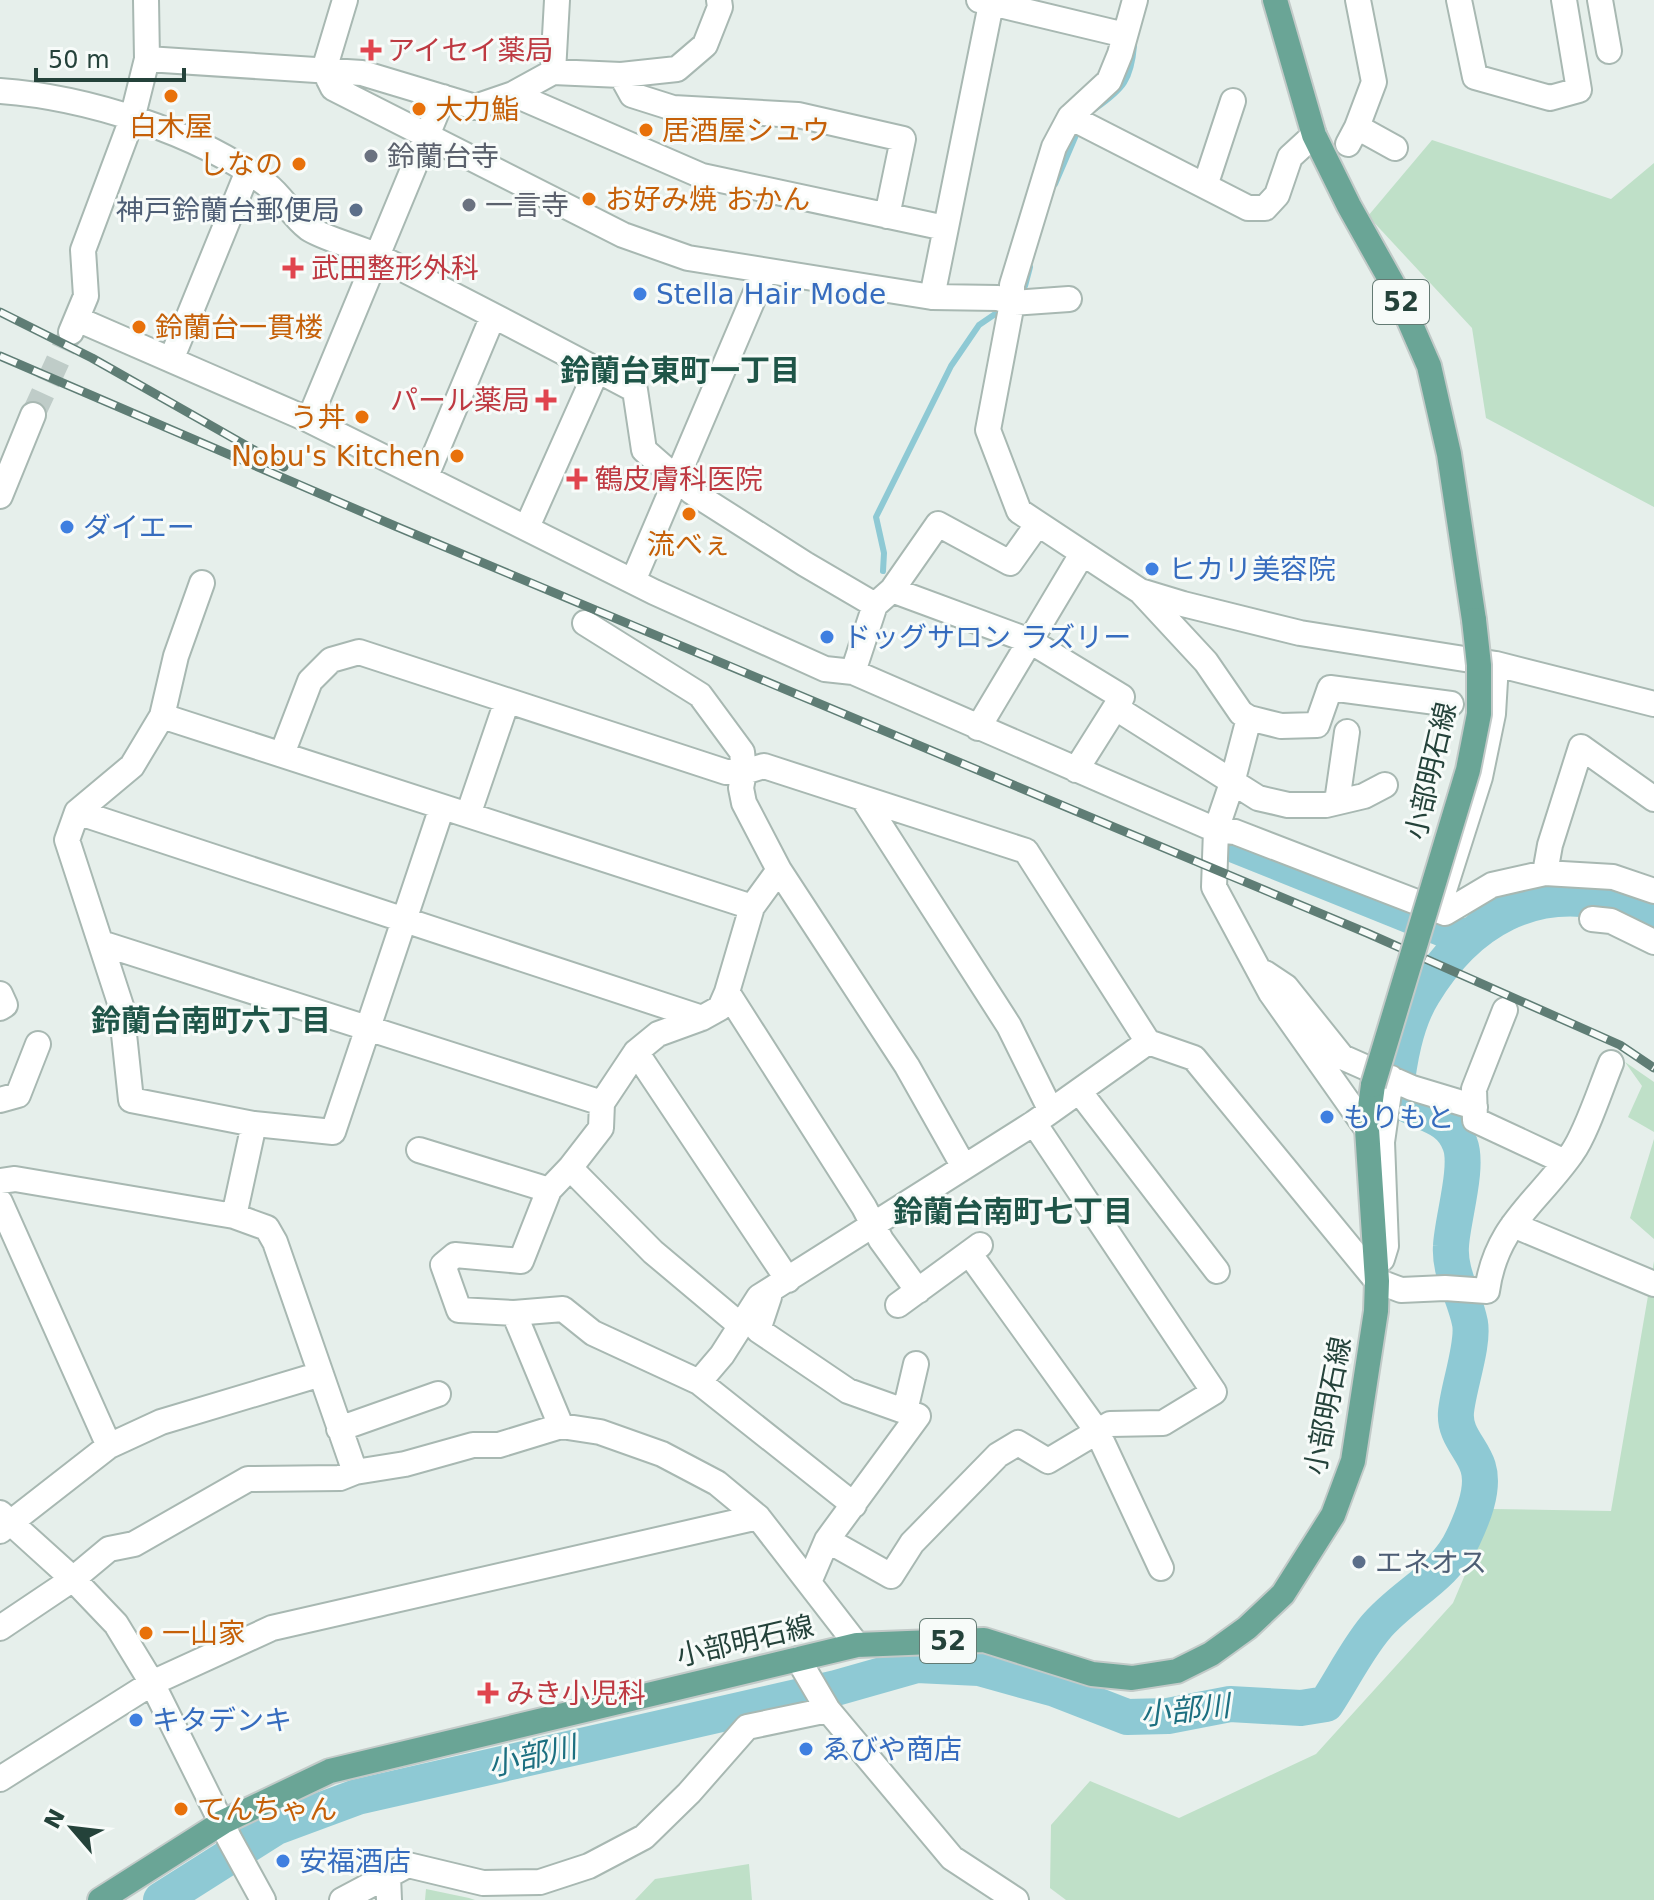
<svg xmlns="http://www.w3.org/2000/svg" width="1654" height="1900" font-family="'DejaVu Sans','Noto Sans JP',sans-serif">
<rect width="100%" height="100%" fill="#e6efeb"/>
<!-- green -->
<path fill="#bfe0c8" d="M1432,140L1611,199L1654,163V507L1486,418L1472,328L1368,216Z
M1625,1062L1654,1082V1132L1628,1117L1642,1086Z
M1654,1139V1239L1630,1218Z
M1654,1261V1900H1066L1050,1888L1051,1825L1090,1781L1179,1818L1316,1754L1453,1603L1493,1509L1611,1511Z
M749,1864L752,1900H635L655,1879Z
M426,1889L469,1898L475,1900H425Z"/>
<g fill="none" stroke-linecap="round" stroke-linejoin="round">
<!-- stream -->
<path stroke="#8ec9d4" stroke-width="6" d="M1096,108C1123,89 1131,80 1134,46
M1055,184L1079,128
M1025,286L1030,267
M883,571L884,553L876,517L951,366L979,325L1001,310"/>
<!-- river -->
<path stroke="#8ec9d4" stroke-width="36" d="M1230,843L1466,938
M161,1900L276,1827L357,1797L836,1688L917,1665L979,1668L1055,1689L1127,1717L1168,1716L1230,1704L1301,1708L1326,1704C1342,1680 1356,1651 1375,1628C1402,1595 1445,1578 1463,1538C1472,1519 1485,1489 1478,1467C1472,1448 1454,1435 1456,1412C1458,1388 1474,1345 1470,1323C1465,1297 1449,1273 1451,1246C1452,1221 1469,1167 1460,1144C1448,1110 1411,1115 1395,1095C1399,1062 1405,1023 1423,994C1467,921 1534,881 1620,906C1632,909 1643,916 1654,921"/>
<!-- minor-tunnel -->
<path stroke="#bfccc8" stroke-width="24" stroke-dasharray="24 12" stroke-linecap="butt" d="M33,415L70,334"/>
<!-- minor casing -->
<g stroke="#a8b8b2" stroke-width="28">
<path id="minor" d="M345,0L324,70L333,88L623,235L688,258L932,297L998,298L1012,303L1069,299
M979,0L1125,35
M1135,0L1120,54L1109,81L1070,117L1054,147L1012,285V303L988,430L1019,511L1140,591L1183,604L1300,633L1496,664L1654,704
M1459,0L1475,77L1550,98L1579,90L1564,0
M1600,0L1609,51
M147,59L362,73L475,107L513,94L553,72L621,75L677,69L705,45L720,7L719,0
M553,72L557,0
M621,75L632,95L673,108L798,115L903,139L887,216
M0,91C85,97 198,132 266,184C282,196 292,216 308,228C326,240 361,247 381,258C466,301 550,345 635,390L644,450L692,492L805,564L875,605L853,672
M513,94L702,176L945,228
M1070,117L1248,208H1265L1277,195L1290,157L1314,135
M1357,127L1395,148
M1348,144L1357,127L1374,82L1358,0
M1205,186L1233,101
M932,297L991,4
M77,319L309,420L654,592L825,669L853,672L1216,830L1235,832L1445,913L1492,885L1545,873L1613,877L1654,891
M71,332L86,296L83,250L132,119L147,59L146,0
M171,360L248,171
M309,420L443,97
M426,476L493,316
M0,496L33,415
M527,527L597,370
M633,581L765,271
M202,583L176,656L162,716L132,766L77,812L67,840L121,1006L131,1100L254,1124L333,1132L442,807
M892,590L938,524L1010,563L1037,525
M1142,593L1206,662L1241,713L1249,718L1232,783L1216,830L1214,887L1271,993L1367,1129
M875,605L892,590L1030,641L1122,697L1076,770
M585,623L700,695L742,752L744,772L741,788L744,803L779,870L907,1066L964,1167
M1116,708L1258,798L1288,805H1326L1364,796L1385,785
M162,716L752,907
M1249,718L1281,726L1317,725L1330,688L1451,704
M978,728L1082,554
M282,754L310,681L331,660L359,652L726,772H744L764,766L1026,851L1148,1042L1194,1058L1377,1281L1401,1290L1445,1288L1487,1291C1496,1225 1537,1203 1572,1153C1586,1134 1601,1087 1611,1063
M864,800L1009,1026L1051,1111
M1337,802L1347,732
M77,812L702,1018
M468,815L507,701
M779,870L752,907L727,992L720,1008L702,1018L658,1034L636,1052L602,1103L601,1128L570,1168L549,1190L521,1261L455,1255L443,1265L459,1310L514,1313L563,1309L593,1333L699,1382L854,1505
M1545,873L1550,845L1581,747L1654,799
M1439,906L1480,777L1493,714L1496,664
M1592,919L1611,921L1654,942
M101,943L602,1103
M1265,973L1286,987L1342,1057L1412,1088L1475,1107
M727,992L864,1207L881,1240L918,1291
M0,994L5,1005L0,1008
M1505,1010L1474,1089L1475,1120L1565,1162
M636,1052L788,1280
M1079,1091L1217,1271
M0,1100L18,1095L38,1044
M419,1150L549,1190
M570,1168L653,1252L740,1325
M0,1181L15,1179L234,1216L267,1228L275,1242L355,1472
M0,1202L109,1446
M234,1216L254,1124
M1513,1225L1654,1284
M969,1253L1097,1431L1161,1568
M1382,1259L1386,1246L1382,1142L1391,1078
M769,1297L758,1330L848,1391L918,1416L827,1540L809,1582
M898,1305L980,1245
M514,1313L561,1426
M699,1382L722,1355L759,1297L1034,1123L1148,1042
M905,1411L916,1364
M339,1429L438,1394
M0,1513L73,1579L116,1624L152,1683L230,1840L263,1900
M0,1531L109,1446L161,1422L321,1374
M827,1540L891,1576L912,1543L998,1455L1018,1443L1048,1461L1110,1424L1163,1423L1214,1392L1034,1123
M0,1628L73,1579L109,1549L134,1544L248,1479L340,1478L355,1472L405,1464L473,1445H499L561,1426L600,1432L662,1454L717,1483L758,1517L857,1645
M798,1659L828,1710L952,1858L1016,1900
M0,1779L152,1683L272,1628L758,1517
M388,1876L389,1900
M342,1900L408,1865L483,1883L540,1882L589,1866L644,1837L689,1793L747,1727L828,1710"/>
</g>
<!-- major casing -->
<g stroke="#c2cac8" stroke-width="28">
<path id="major" d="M1275,0L1314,135L1349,206L1395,288L1429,366L1449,454L1474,620
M100,1900L223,1822L330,1771L857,1645L984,1640L1092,1674L1132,1678L1177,1671L1211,1654L1247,1628L1283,1594L1333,1515L1353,1461L1376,1311L1377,1281L1367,1129L1373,1085"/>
</g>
<!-- minor -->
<use href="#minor" stroke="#fff" stroke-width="24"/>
<!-- major -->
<use href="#major" stroke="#6aa596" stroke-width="24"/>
<!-- rail casing -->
<g stroke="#5f7d75" stroke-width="9">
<path id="rail" d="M0,312L92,358L284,467
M0,356L395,526L1367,933L1620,1045L1654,1068"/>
</g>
<!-- rail -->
<use href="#rail" stroke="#f7fbf9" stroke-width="6" stroke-dasharray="18" stroke-linecap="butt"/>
<!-- major-bridge casing -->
<g stroke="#c2cac8" stroke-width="28" stroke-linecap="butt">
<path id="major-bridge" d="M1373,1085L1468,770L1479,714V665L1474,620"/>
</g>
<!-- major-bridge -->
<use href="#major-bridge" stroke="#6aa596" stroke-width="24"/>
</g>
<!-- markers -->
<g fill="#e0444e" stroke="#f7fbf9" stroke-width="3">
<path d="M367 38h8v8h8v8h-8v8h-8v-8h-8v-8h8z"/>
<path d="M289 256h8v8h8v8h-8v8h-8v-8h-8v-8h8z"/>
<path d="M542 388h8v8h8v8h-8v8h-8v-8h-8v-8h8z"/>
<path d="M573 467h8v8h8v8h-8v8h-8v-8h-8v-8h8z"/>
<path d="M484 1681h8v8h8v8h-8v8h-8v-8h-8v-8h8z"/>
</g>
<g fill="#e8710a" stroke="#f7fbf9" stroke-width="3">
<circle cx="171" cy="96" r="8"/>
<circle cx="419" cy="109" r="8"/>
<circle cx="646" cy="130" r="8"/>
<circle cx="299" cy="164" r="8"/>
<circle cx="589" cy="199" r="8"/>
<circle cx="139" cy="327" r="8"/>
<circle cx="362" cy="417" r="8"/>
<circle cx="457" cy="456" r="8"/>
<circle cx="689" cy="514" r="8"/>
<circle cx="146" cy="1633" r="8"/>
<circle cx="181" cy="1809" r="8"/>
</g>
<g fill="#6b7280" stroke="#f7fbf9" stroke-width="3">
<circle cx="371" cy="156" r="8"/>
<circle cx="469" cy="205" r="8"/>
</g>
<g fill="#5c6f8a" stroke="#f7fbf9" stroke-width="3">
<circle cx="356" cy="210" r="8"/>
<circle cx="1359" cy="1562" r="8"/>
</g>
<g fill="#3f7fe0" stroke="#f7fbf9" stroke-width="3">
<circle cx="640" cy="294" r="8"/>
<circle cx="67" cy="527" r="8"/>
<circle cx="1152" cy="569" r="8"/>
<circle cx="827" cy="637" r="8"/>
<circle cx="1327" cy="1117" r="8"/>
<circle cx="136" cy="1720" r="8"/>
<circle cx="806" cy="1749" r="8"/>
<circle cx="283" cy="1861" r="8"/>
</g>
<g text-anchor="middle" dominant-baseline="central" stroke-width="6" stroke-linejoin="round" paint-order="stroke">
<!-- shield labels -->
<g fill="#f7fbf9" stroke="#637a73" stroke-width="2">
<rect x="1373" y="280" width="56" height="44" rx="6"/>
<rect x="920" y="1619" width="56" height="44" rx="6"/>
</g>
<g font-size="26" font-weight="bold" fill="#24423a">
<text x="1401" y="302">52</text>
<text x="948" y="1641">52</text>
</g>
<!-- health labels -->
<g font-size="28" fill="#be3a42" stroke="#f7fbf9" text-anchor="start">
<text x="387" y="50">アイセイ薬局</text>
<text x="311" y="268">武田整形外科</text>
<text x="530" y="400" text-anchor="end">パール薬局</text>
<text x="595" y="479">鶴皮膚科医院</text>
<text x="506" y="1693">みき小児科</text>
</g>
<!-- food labels -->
<g font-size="28" fill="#c56008" stroke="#f7fbf9" text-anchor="start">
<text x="435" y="109">大力鮨</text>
<text x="171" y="126" text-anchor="middle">白木屋</text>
<text x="662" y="130">居酒屋シュウ</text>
<text x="283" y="164" text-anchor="end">しなの</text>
<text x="605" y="199">お好み焼 おかん</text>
<text x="155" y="327">鈴蘭台一貫楼</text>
<text x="346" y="417" text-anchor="end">う丼</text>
<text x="441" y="456" text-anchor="end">Nobu's Kitchen</text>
<text x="689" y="544" text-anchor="middle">流べぇ</text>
<text x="162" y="1633">一山家</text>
<text x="197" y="1809">てんちゃん</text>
</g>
<!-- worship labels -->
<g font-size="28" fill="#5b616d" stroke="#f7fbf9" text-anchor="start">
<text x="387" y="156">鈴蘭台寺</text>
<text x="485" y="205">一言寺</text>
</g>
<!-- service labels -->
<g font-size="28" fill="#4e5e75" stroke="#f7fbf9" text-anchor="end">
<text x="340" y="210">神戸鈴蘭台郵便局</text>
<text x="1375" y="1562" text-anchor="start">エネオス</text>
</g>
<!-- shop labels -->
<g font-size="28" fill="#366cbe" stroke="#f7fbf9" text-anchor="start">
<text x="656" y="294">Stella Hair Mode</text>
<text x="83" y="527">ダイエー</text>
<text x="1168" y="569">ヒカリ美容院</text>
<text x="843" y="637">ドッグサロン ラズリー</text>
<text x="1343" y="1117">もりもと</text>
<text x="152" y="1720">キタデンキ</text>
<text x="822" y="1749">ゑびや商店</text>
<text x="299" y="1861">安福酒店</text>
</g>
<!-- street labels -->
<g font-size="28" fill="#24423a" stroke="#f7fbf9">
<text transform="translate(1431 771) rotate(-77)">小部明石線</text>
<text transform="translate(1328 1406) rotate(-79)">小部明石線</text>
<text transform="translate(745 1641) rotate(-13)">小部明石線</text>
</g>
<!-- neighbourhood labels -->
<g font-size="30" font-weight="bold" fill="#1f5548" stroke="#f7fbf9">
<text x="680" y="370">鈴蘭台東町一丁目</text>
<text x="211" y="1020">鈴蘭台南町六丁目</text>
<text x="1013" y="1211">鈴蘭台南町七丁目</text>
</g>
<!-- water labels -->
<g font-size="30" font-style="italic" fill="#1c6f80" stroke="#f7fbf9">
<text transform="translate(1185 1710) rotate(-6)">小部川</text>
<text transform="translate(532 1756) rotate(-13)">小部川</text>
</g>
</g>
<!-- north arrow -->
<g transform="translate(72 1828) rotate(298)" stroke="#f7fbf9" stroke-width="6" paint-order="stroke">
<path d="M0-6L14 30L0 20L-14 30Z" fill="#24423a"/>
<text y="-12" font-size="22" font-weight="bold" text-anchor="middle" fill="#24423a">N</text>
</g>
<!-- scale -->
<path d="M36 68v12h148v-12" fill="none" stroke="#24423a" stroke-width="4"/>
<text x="48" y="68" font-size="24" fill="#24423a" stroke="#f7fbf9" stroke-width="6" paint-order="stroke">50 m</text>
</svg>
